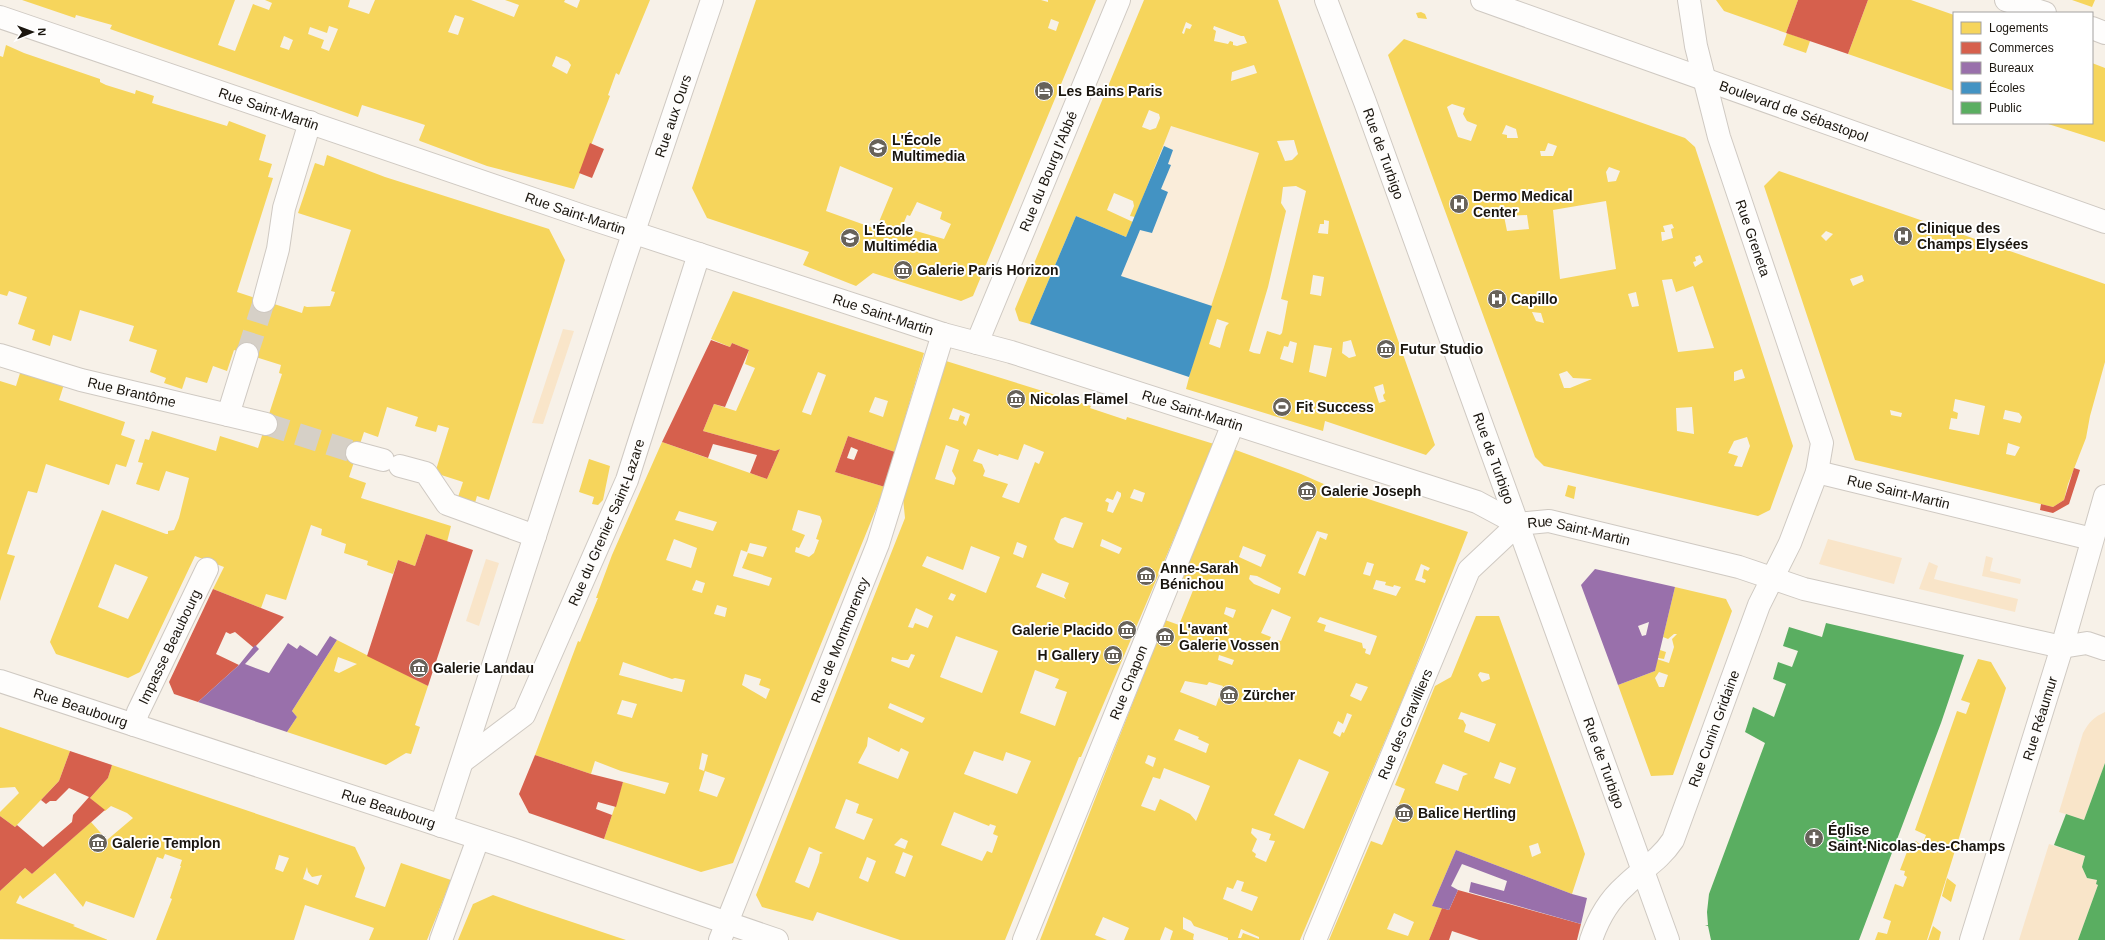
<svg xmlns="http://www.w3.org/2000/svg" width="2105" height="940" font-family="Helvetica,sans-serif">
<rect width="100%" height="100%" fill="#f7f1e8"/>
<!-- built -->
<path fill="#faedda" d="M1269,124L1189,377L1030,324L1076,216L1126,237L1171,126Z"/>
<!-- green -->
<path fill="#f9e5c9" d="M563,329L574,331L543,424L532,423Z
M1828,539L1902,558L1894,584L1819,564Z
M1986,556L1993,558L1990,571L2021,579L2020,584L1982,576Z
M486,559L499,563L479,626L466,621Z
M1929,562L1938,566L1934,579L2018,599L2015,612L1919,589Z
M2105,712V763L2084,820L2059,812L2083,733C2089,722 2094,717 2105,712Z
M2049,844L2085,856L2082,867L2087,878L2097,880L2096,884L2098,885L2078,940H2019Z"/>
<!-- homes -->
<path fill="#f6d55c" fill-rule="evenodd" d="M22,0H235L218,45L235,51L253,4L269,10L272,3L265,0H350L348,7L369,14L375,0H471L514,17L519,5L505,0H565L564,2L577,8L580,0H650L619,75L616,73L608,95L610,96L574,189L487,166L420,141L419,140L425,125L416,122L362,105L358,117L110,29L112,25L76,15L75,18ZM455,15L464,18L458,35L448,32ZM329,26L338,29L329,51L321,48L324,40L308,34L310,27L327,33ZM284,36L293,40L289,50L280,47ZM556,56L568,61L571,65L567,74L552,66Z
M756,0H1041L1048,2V0H1096L973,296L961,301L873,273L856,286L803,265L809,252L707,218L692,188ZM1051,19L1059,22L1056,31L1048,28ZM840,166L893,188L876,229L826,211ZM917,202L942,212L940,219L951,224L944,239L902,227L907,215L910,216Z
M1144,0H1278L1435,445L1426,455L1325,421L1323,431L1186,389L1195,355L1224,267L1259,153L1171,126L1135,217L1130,216L1134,206L1133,201L1114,193L1107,210L1133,222L1126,237L1076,216L1030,324L1019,321L1015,309ZM1186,22L1192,25L1190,29L1186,28L1184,34L1182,33ZM1214,26L1241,36H1244L1247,43L1237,46L1233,45V42L1230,41L1228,44L1214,41L1216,31L1213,29ZM1254,65L1257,73L1231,81L1232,72ZM1149,110L1159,114L1160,118L1156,128L1150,130L1142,127ZM1294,140L1298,154L1292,160L1285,161L1277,141ZM1296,186L1306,191L1281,299L1288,301L1282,333L1280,335L1267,331L1260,354L1254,353L1249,351L1268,287L1286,211L1281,203L1283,187ZM1324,220L1329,221L1328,234L1318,233L1320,224H1324ZM1313,275L1324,277L1321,296L1310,294ZM1217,319L1229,323L1226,326L1220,348L1209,344ZM1351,340L1356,356L1349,358L1342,353L1343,342ZM1290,341L1297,343L1293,363L1280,359L1284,346L1288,347ZM1314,345L1332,348L1326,377L1309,372ZM1383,384L1385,393L1383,395L1384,399L1386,401L1379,403L1374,387Z
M1716,0H1798L1786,33L1724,11Z
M1868,0H1911L1954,15V91L1848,54Z
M2072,0H2095L2092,7Z
M1421,12L1425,14L1427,19L1418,18L1416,13Z
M1787,33L1810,41L1806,53L1783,45Z
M1404,39L1685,138L1695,147L1793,446L1770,510L1758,516L1544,466L1535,457L1388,55ZM1452,104L1465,108L1463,114L1467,121L1477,125L1471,141L1458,137L1447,107ZM1506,125L1516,129L1518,138H1507V135L1502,134ZM1548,143L1557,146L1553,156H1541L1540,151H1545ZM1609,167L1620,171L1616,181L1608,182L1606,172ZM1606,201L1616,269L1560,279L1553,210ZM1527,215L1529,229L1507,231L1504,216ZM1672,224L1674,228L1671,229L1673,238L1662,241L1661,232H1665L1663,226ZM1700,255L1703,262L1695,267L1693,262L1696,261L1695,257ZM1672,279L1676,292L1693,286L1714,348L1678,352L1662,280ZM1636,292L1639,306L1632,307L1628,294ZM1532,312L1541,313L1544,323L1536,321ZM1742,369L1745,378L1734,381V372ZM1567,371L1573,378L1592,379L1570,388H1564L1559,374ZM1692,407L1694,434L1677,431L1676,408ZM1747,437L1750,446L1742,467L1734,466L1738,456L1728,453L1734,441Z
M6,45L24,53L100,79V82L106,85L135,94L136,90L154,96L152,103L227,126L229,121L266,135L259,160L272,164L268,177L273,178L237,292L302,313L304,306L307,307L330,306L335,292L331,291L351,230L298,213L315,163L324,166L327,155L385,177L549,229L565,260L489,500L477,496L475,503L458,497L463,482L435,473L449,428L438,425L436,432L415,426L418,417L387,407L378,437L364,432L349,477L366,483L361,498L451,526L447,542L426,534L415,566L398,560L393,574L367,565L368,561L344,553L346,544L321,535L322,529L311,525L286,600L266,594L261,608L213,589L224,567L195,556L140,672L128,678L56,654L50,642L102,510L166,534H168V531L174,530L179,518L189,478L166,471L159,491L136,484L143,463L138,462L145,439L149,440L152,431L216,451L220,436L258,448L282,374L279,373L281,365L234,350L227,371L213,366L207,383L186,377L182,389L164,383L166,378L150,372L157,350L129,341L134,326L80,310L71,341L53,335L50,346L32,340L35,330L18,324L27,297L9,291L7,296L0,294V56L3,57ZM115,564L148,577L128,619L98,607Z
M2092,63L2105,68V142L2045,123H2092Z
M1779,171L2105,284V362L2090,416L2086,438L2068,484L2064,500L2053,507L1855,460L1764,186ZM1826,231L1833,234L1826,241L1821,236ZM1862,275L1864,281L1853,286L1850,279ZM1955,399L1985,406L1979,435L1949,429L1951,418L1957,419L1958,413L1953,411ZM1890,410L1902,413L1901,417L1891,415ZM2005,410L2019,413L2022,417L2020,423L2003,419ZM2008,443L2020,447L2015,456L2006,454Z
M733,291L924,353L895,452L848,436L835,472L885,487L781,742L733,863L701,872L604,839L623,782L665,794L669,783L621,771L595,761L591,774L535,755L578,641L580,642L598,598H596L612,555L662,442L767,479L780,449L775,451L703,431L714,404L736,411L755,368L745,364L749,350L732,343L730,347L711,339ZM818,372L826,375L811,415L802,412ZM875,397L888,401L883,417L869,412ZM798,510L820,516L822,521L816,539L819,540L814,553L809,557L795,552L796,547L799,548L805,535L792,530ZM679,511L717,522L713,531L675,520ZM674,539L697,548L691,568L666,560ZM750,543L767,547L763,557L748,553L742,568L772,578L769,586L733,576L741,550L747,552ZM696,580L705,583L702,593L692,590ZM717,605L727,608L725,617L714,614ZM623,662L672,679L675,678L685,680L682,692L619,675ZM745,674L761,679L759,685L770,689L766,699L742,685ZM622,700L637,704L632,718L617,714ZM702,753L708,755L704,771L699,769ZM705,771L725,778L717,797L699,791Z
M946,361L1091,406L1090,408L1126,420L1127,417L1214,444L1092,731L1081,757H1079L1005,940H900L817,912L813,921L762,907L756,895L905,518L903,498ZM953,408L970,414L966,426L963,423L965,417L960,415L958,421L949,419ZM1024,444L1044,452L1039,464L1035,462L1019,503L1002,497L1008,484L983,476L985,471L982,464L973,461L978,449L998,456L999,454L1018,460ZM946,445L959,450L952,471L956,478L954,485L935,479ZM1134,489L1145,493L1142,502L1130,498ZM1117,491L1121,493V496L1113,513L1107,511L1109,503L1105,501L1107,498L1113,500ZM1065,517L1083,523L1073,548L1058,543L1054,539L1061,519ZM1102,539L1122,548L1119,554L1100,546ZM1017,542L1027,546L1023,558L1013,554ZM971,546L1000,557L986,593L922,566L927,556L963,570ZM1042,573L1069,583L1064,596L1066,599L1036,587ZM951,593L956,595L953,601L948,599ZM916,608L933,616L928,628L915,623L913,628L908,627ZM956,636L998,651L982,693L940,677ZM911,654L915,655L909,668L891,661L892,657L901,660H908ZM1035,670L1059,679L1055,688L1067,692L1055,726L1020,713ZM890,703L925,718L922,723L888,708ZM868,737L899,752L901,748L909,752L898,779L858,763L867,746ZM974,751L1003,761L1006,752L1031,761L1017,794L964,774ZM846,799L859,804L856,813L873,819L864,840L835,828ZM954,812L989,826L990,824L996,826L993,834L998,836L992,853L987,851L982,861L941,845ZM901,838L908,841L905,849L894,845ZM809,847L823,853L820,854L819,862L809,888L795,882ZM903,852L913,856L905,877L895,873ZM867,857L876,861L868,882L859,878Z
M21,370L66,378L59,400L125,422L121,435L135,440L126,467L116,464L109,485L46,464L37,493L28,491L7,554L15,556L0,601V381L16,386Z
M1233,449L1301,474L1326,485L1468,532L1407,689L1300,940H1228V938L1194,926L1191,921L1183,917V929L1194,934L1193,939L1194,940H1170L1173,931L1165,927L1160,940H1124L1129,928L1103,917L1095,935L1107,940H1040L1165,620L1179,625L1196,583L1182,578ZM1317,531L1328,534L1326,540L1320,537L1305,576L1298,573ZM1243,546L1266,555L1261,567L1239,557ZM1367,562L1374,564L1370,576L1363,574ZM1421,564L1430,568L1428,571L1424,569L1422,578L1426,580L1425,583L1415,580ZM1250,575L1257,576L1281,588L1279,594L1254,584L1249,579ZM1376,580L1386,582L1385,585L1393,587L1394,585L1401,587L1396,596L1373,589ZM1226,607L1236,610L1233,618L1224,614ZM1272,609L1291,617L1281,641L1277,640L1274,648L1267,645L1271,637L1261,633ZM1320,617L1377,636L1370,655L1365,653L1366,649L1363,648L1362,643L1324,631L1326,625L1317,622ZM1219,655L1234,660L1232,665L1218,660ZM1185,681L1207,685L1209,682L1223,686L1216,706L1180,692ZM1356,683L1368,687L1361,701L1350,696ZM1347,713L1352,715L1344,733L1342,732L1340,737L1333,733L1338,721L1343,724ZM1179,729L1199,737L1198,739L1209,744L1206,753L1174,740ZM1148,755L1156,758L1153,767L1145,763ZM1299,759L1329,772L1304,829L1274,815ZM1164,768L1210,786L1196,821L1190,814L1160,799L1155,811L1141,806L1153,777L1160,779ZM1252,828L1271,834L1269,840L1275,841L1266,862L1255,857L1256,854L1252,851L1257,839L1251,833ZM1237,880L1244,882L1241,891L1258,897L1252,911L1223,899L1227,887L1233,889ZM1241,929L1259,937V939L1243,933L1241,938H1238Z
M589,459L610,466L603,500L598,505L592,504L594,497L579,492Z
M1568,485L1576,487L1574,499L1565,496Z
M1675,587L1726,599L1732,611L1673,775L1651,776L1618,685L1655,671L1657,659L1669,663L1674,647L1672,639L1677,634H1674L1668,639L1663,637ZM1659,672L1668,675L1664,687H1659L1655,678Z
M1476,616H1499L1577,831L1585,854L1572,894L1456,850L1432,906L1442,908L1429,940H1329L1371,841L1382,845L1384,841L1405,789L1395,785L1435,686L1451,677ZM1480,672L1489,674L1490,679L1482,682L1478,675ZM1461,712L1496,724L1489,742L1464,732L1466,725L1463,720L1458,719ZM1500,762L1516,768L1510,784L1494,778ZM1443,764L1468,774L1463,776L1458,791L1435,783ZM1538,843L1541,853L1532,857L1529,846ZM1394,913L1414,922L1408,936L1387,929Z
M337,640L428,686L415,725L420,727L411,754L406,753L386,765L287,732L297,717L292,711ZM338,657L357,664L339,673L334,671Z
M1660,650L1666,652L1664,659L1658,658Z
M1978,659L1991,662L2006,688L1927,940H1875L1878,932L1887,934L1891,921L1883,918L1895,884L1903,887L1907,877L1904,875L1905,871L1900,870L1910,844L1916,841L1922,846L1926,835L1915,830L1957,711L1966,714L1970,703L1961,700Z
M0,727L70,751L59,781L15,827L0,816V812L19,793L15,787L0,788Z
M112,765L355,847L365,868L355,897L385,907L401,863L451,880L427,940H369L374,928L305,905L294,940H156L172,899L170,898L181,866H180L182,860L165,854L163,859L157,857L134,918L86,901L83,907L55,873L23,899L20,895L16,903L75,925L73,926L108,940L0,939V891L25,868L32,874L91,822L107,840L133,818L127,813L111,806L105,811L90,798L108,778ZM279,855L289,858L283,872L275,869ZM307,867L308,872L312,877L322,875L318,885L303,879Z
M1947,878L1956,885L1951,902L1942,896Z
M493,895L527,907L626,940H458L473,904Z
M1933,926L1941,932L1939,940H1928Z"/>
<!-- shops -->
<path fill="#d6604d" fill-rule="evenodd" d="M1798,0H1868L1848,54L1786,33Z
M590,143L604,149L592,178L579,173Z
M711,340L730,347L732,343L749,350L725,407L714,404L703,431L775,451L780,449L767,479L750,473L757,455L713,444L708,458L662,442Z
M848,436L895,452L885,487L835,472ZM851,447L858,450L854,460L847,458Z
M2074,468L2080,470L2069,504L2053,513L2040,510L2041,504L2053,507L2064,500Z
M426,534L473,550L428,686L367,656L398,560L415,566Z
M213,589L284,617L254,648L235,632L230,634L226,632L216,654L239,665L198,702L174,694L169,682Z
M70,751L112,765L108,778L90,798L105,810L32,874L25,868L0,891V816L15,827L17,825L43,847L72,822L73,815L89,797L69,788L56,801H50L46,804L41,800L59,781Z
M535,755L591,774L623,782L616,807L598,802L596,809L612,815L604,839L529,813L519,794Z
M1458,890L1581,924L1577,940H1479L1452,931L1449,940H1429L1442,908L1449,910Z"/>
<!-- offices -->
<path fill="#9970ab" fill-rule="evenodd" d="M1595,569L1675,587L1655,671L1618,685L1581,585ZM1649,622L1646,635L1642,636L1638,626Z
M330,636L337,640L292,711L297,717L287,732L198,702L239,665L255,645L259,649L245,664L269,673L288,643L297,649L300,645L317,656Z
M1456,850L1572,894L1587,898L1581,924L1469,892L1471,882L1504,891L1507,881L1462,864L1451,886L1458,890L1449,910L1432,906Z"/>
<!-- schools -->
<path fill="#4393c3" d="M1164,146L1173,150L1168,164L1171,165L1161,189L1168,192L1152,233L1140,230L1121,276L1212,306L1189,377L1030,324L1076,216L1126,237Z"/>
<!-- public -->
<path fill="#5aae61" d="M1826,623L1964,655L1941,723L1859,940H1711L1708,926L1705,925H1708L1707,912L1709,894L1765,743L1745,732L1753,707L1774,717L1786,684L1773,679L1778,662L1792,667L1798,651L1783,646L1789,627L1822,637Z
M2105,763V940H2078L2098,885L2096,884L2097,880L2087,878L2082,867L2085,856L2054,845L2066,814L2084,820Z"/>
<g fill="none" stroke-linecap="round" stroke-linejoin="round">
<!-- street-tunnel -->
<path stroke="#d6d0c7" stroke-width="22" stroke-dasharray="22 11" stroke-linecap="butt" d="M247,354L264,301
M266,424L357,453"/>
<!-- street casing -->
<g stroke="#cfc9c2" stroke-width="24">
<g id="street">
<path d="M2006,0L2045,13"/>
<path id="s1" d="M0,17L586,217L943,334L1011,352L1477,502L1518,524L1469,570L1315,940"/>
<path d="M2092,28L2105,33"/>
<path d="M264,301L278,249L284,208L310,122"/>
<path id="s2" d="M977,343L1119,0"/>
<path id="s3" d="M0,355L81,380L266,424"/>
<path d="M228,415L247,354"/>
<path d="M357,453L383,460"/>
<path d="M400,466L426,473L447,504L535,536"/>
<path id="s4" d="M1817,472L2092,539"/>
<path id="s5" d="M134,725L138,712L207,569"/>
<path id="s6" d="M463,761L524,715L627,480L699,254"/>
<path d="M441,940L478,839"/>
<path id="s7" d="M720,940L878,544L943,334"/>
<path id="s8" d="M1024,940L1233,424"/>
<path id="s9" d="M1591,940C1598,919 1608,901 1625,886C1642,869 1659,861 1673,840L1759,605L1790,543L1817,472L1822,443L1719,137L1696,46L1689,0"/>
</g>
</g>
<!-- secondary casing -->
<g stroke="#cfc9c2" stroke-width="24">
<g id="secondary">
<path id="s10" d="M1326,0L1365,102L1668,940"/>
<path id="s11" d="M1482,0L2105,222"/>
<path id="s12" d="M1518,524L1549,521L1739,567L1804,589L2062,647L2087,643L2105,649"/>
<path id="s13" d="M0,681L512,849L777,940"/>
<path id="s14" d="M441,826L623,264L712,0"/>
<path id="s15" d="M1971,940L2062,647L2105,496"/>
</g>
</g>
<!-- street -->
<use href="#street" stroke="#fefdfc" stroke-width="22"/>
<!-- secondary -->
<use href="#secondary" stroke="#fefdfc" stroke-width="22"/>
</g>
<!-- icons -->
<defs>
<g id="hotel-disc" transform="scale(1)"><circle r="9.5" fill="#67625a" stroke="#fff"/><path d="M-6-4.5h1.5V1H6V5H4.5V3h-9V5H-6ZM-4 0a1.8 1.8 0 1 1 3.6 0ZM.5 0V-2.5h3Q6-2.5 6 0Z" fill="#fff"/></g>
<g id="university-disc" transform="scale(1)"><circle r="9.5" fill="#67625a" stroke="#fff"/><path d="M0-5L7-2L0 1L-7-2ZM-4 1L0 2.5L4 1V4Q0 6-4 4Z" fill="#fff"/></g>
<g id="hospital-disc" transform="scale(1)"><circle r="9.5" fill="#67625a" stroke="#fff"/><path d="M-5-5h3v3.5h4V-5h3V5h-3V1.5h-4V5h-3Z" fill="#fff"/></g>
<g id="museum-disc" transform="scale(1)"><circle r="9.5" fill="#67625a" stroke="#fff"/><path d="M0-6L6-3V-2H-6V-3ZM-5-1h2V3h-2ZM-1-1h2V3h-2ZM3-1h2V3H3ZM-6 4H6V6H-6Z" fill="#fff"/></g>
<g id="stadium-disc" transform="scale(1)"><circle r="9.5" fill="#67625a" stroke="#fff"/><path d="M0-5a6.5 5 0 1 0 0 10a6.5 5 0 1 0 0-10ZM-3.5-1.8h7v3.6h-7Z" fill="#fff"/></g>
<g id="church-disc" transform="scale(1)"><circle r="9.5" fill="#67625a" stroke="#fff"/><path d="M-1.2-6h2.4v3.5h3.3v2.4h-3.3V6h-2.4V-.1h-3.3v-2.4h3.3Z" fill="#fff"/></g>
</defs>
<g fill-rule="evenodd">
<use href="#hotel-disc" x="1044" y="91"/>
<use href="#university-disc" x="878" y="148"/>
<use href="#hospital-disc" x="1459" y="204"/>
<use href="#hospital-disc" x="1903" y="236"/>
<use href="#university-disc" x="850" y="238"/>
<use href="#museum-disc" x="903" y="270"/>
<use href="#hospital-disc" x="1497" y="299"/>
<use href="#museum-disc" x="1386" y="349"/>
<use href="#museum-disc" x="1016" y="399"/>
<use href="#stadium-disc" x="1282" y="407"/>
<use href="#museum-disc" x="1307" y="491"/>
<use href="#museum-disc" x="1146" y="576"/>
<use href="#museum-disc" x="1127" y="630"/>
<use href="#museum-disc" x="1165" y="637"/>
<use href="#museum-disc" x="1113" y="655"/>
<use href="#museum-disc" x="419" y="668"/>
<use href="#museum-disc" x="1229" y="695"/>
<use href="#museum-disc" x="1404" y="813"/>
<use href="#church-disc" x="1814" y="838"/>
<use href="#museum-disc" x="98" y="843"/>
</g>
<g text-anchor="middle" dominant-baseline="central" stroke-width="4" stroke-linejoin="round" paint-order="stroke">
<!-- poi labels -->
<g font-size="14" font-weight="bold" fill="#1a150e" stroke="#fff" text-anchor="start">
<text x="1058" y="91">Les Bains Paris</text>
<text x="892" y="140">L'École<tspan x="892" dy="16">Multimedia</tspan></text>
<text x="1473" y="196">Dermo Medical<tspan x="1473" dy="16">Center</tspan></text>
<text x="1917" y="228">Clinique des<tspan x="1917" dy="16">Champs Elysées</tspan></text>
<text x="864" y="230">L'École<tspan x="864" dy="16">Multimédia</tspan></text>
<text x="917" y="270">Galerie Paris Horizon</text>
<text x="1511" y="299">Capillo</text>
<text x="1400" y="349">Futur Studio</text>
<text x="1030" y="399">Nicolas Flamel</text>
<text x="1296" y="407">Fit Success</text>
<text x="1321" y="491">Galerie Joseph</text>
<text x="1160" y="568">Anne-Sarah<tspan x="1160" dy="16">Bénichou</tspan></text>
<text x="1179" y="629">L'avant<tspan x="1179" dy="16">Galerie Vossen</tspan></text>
<text x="1113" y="630" text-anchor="end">Galerie Placido</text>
<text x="1099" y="655" text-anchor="end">H Gallery</text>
<text x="433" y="668">Galerie Landau</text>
<text x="1243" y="695">Zürcher</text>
<text x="1418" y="813">Balice Hertling</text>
<text x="1828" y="830">Église<tspan x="1828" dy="16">Saint-Nicolas-des-Champs</tspan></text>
<text x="112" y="843">Galerie Templon</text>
</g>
<!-- street labels -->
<g font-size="14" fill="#1a150e" stroke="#fff">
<text stroke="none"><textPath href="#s1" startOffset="284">Rue Saint-Martin</textPath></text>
<text stroke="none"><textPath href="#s11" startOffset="331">Boulevard de Sébastopol</textPath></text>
<text stroke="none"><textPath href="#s14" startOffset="747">Rue aux Ours</textPath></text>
<text stroke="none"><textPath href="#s10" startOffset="164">Rue de Turbigo</textPath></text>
<text stroke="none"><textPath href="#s2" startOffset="186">Rue du Bourg l'Abbé</textPath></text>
<text stroke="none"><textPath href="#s1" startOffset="608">Rue Saint-Martin</textPath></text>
<text transform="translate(1753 238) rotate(71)">Rue Greneta</text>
<text stroke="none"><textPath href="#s1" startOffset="932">Rue Saint-Martin</textPath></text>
<text stroke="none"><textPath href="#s3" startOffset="137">Rue Brantôme</textPath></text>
<text stroke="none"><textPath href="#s1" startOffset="1256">Rue Saint-Martin</textPath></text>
<text stroke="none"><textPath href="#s10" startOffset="488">Rue de Turbigo</textPath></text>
<text stroke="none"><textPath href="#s4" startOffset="84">Rue Saint-Martin</textPath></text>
<text stroke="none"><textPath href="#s6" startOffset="286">Rue du Grenier Saint-Lazare</textPath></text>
<text stroke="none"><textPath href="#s12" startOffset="62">Rue Saint-Martin</textPath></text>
<text stroke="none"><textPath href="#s7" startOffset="323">Rue de Montmorency</textPath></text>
<text stroke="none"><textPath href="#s5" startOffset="86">Impasse Beaubourg</textPath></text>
<text stroke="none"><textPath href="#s8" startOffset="278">Rue Chapon</textPath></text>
<text stroke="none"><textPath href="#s13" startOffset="85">Rue Beaubourg</textPath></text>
<text stroke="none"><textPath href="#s15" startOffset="232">Rue Réaumur</textPath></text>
<text transform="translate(1405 724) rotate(-67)">Rue des Gravilliers</text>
<text stroke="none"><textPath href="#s9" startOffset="250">Rue Cunin Gridaine</textPath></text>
<text stroke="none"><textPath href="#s10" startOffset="812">Rue de Turbigo</textPath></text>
<text stroke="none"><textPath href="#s13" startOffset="409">Rue Beaubourg</textPath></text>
</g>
</g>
<!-- legend -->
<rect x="1953" y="12" width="140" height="112" fill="#ffffff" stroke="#a3a19f"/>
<rect x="1961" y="22" width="20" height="12" fill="#f6d55c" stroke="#a3a19f"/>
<text x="1989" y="32" font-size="12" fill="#1a150e">Logements</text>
<rect x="1961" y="42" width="20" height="12" fill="#d6604d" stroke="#a3a19f"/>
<text x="1989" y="52" font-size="12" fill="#1a150e">Commerces</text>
<rect x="1961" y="62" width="20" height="12" fill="#9970ab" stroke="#a3a19f"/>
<text x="1989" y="72" font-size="12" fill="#1a150e">Bureaux</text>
<rect x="1961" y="82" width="20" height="12" fill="#4393c3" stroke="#a3a19f"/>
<text x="1989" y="92" font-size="12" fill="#1a150e">Écoles</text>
<rect x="1961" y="102" width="20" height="12" fill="#5aae61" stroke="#a3a19f"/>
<text x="1989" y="112" font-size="12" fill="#1a150e">Public</text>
<!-- north arrow -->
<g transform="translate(32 32) rotate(89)" stroke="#ffffff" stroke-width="3" paint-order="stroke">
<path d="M0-3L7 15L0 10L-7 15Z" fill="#1a150e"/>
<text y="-6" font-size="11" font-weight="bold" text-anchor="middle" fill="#1a150e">N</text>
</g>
</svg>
